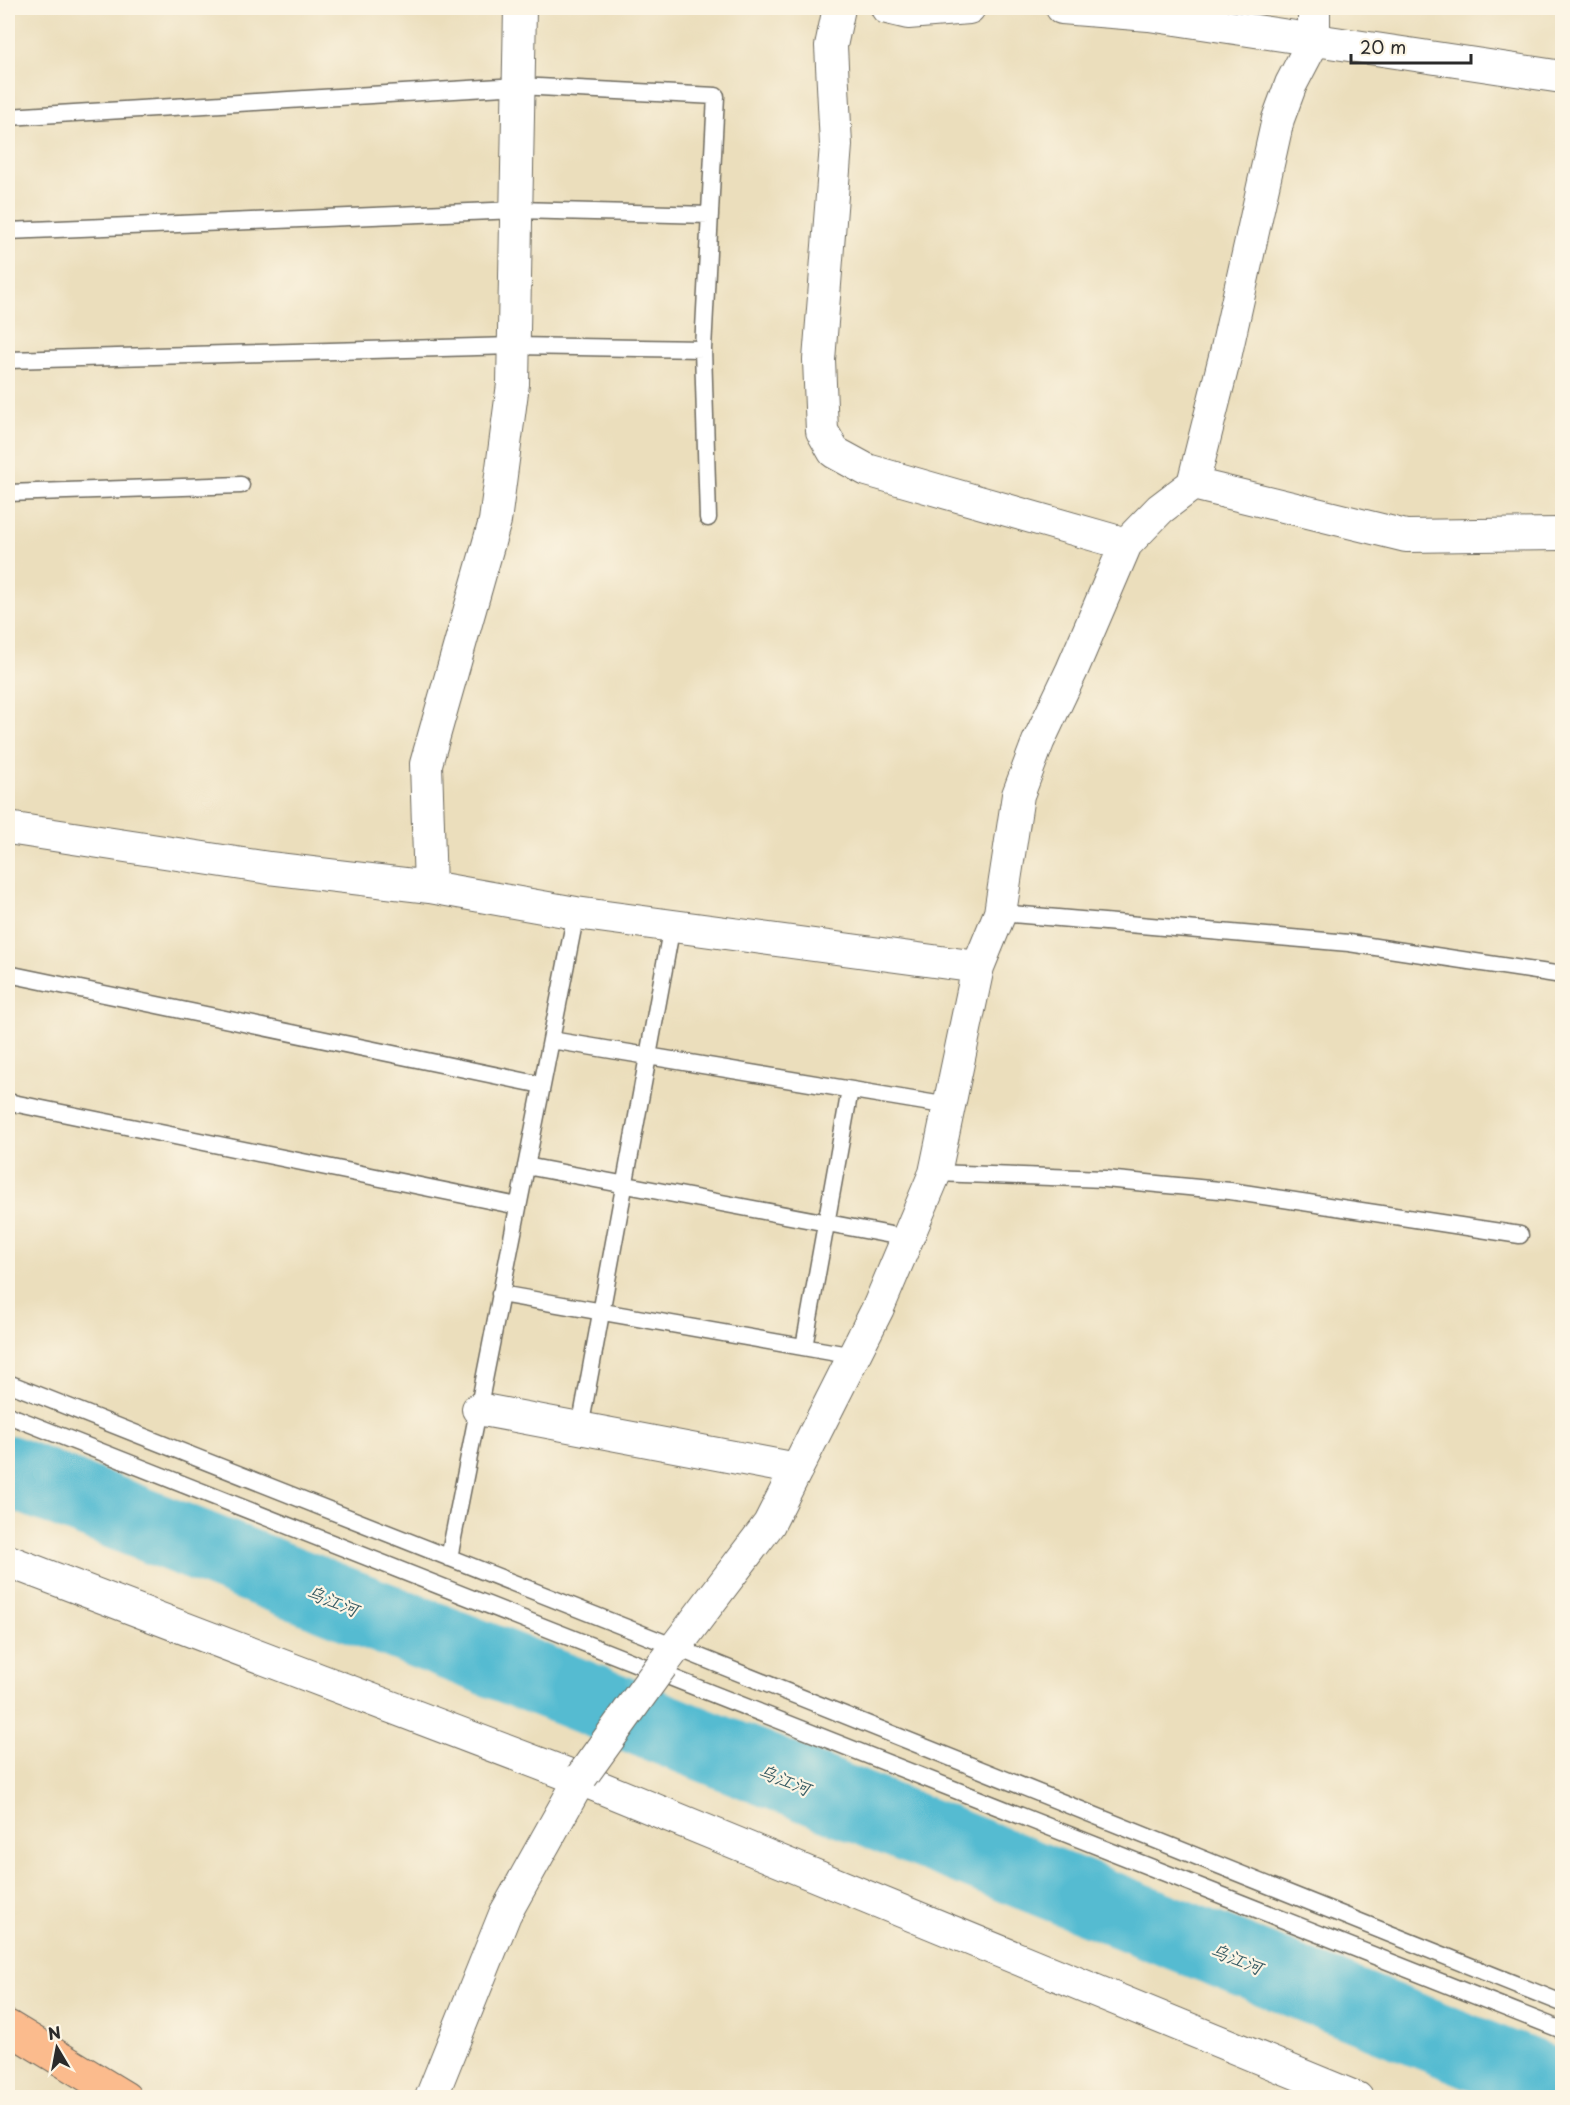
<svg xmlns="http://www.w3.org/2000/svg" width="1570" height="2105" font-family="'Playpen Sans','LXGW WenKai TC',sans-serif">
<rect width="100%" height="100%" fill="#fcf5e5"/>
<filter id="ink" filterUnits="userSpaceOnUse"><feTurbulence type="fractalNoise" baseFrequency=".0167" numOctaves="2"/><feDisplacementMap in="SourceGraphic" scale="12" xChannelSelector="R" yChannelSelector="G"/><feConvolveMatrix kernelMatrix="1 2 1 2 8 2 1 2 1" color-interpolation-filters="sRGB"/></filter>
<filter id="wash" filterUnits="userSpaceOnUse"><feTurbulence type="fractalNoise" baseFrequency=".008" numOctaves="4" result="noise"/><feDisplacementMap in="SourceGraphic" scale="24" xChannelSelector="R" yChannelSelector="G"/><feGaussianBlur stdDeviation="1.35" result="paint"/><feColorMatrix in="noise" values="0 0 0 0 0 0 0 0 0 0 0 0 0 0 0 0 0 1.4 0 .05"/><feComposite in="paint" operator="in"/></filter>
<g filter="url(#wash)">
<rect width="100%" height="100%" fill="#ebdebc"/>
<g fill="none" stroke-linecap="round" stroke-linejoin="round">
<!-- river -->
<path stroke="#54bbd1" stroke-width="72" d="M8,1471L571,1692L1562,2088"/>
</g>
</g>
<g filter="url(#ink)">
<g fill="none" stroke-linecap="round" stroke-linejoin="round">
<!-- service casing -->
<g stroke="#6e6a5e" stroke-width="19">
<path id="service" d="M8,117L519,86L716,96L703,349L708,518
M8,231L517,210L710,215
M8,360L513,346L703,349
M8,493L241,485
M1000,913L1349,943L1562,975
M8,974L542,1085
M551,1040L949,1106
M8,1102L518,1206
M526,1166L907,1238
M935,1173L1105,1179L1230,1191L1520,1235
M500,1294L854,1356
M804,1347L850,1090
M8,1383L675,1647L1562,2003
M8,1415L1562,2030
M580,1428L672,925
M449,1558L576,913"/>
</g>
<!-- minor casing -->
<g stroke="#6e6a5e" stroke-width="34">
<path id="minor" d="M839,8L831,46L836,145L819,360L822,431L834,452L867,470L1126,544
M887,8L908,13L969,8
M1062,8L1149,15L1562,77
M1193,484L1406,536L1562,534
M8,828L269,868L430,887L576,913L978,967
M430,887L426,764L495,521L513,384L520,8
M478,1409L797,1469
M8,1561L580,1779L1357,2098
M662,1665L769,1524L878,1308L935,1173L978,967L1000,913L1018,795L1038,742L1072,670L1126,544L1160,509L1193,484L1226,353L1278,119L1291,84L1314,40V8
M431,2098L505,1914L582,1776"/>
</g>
<!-- motorway casing -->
<g stroke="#6e6a5e" stroke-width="35">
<path id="motorway" d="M8,2027L125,2098"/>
</g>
<!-- service -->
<use href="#service" stroke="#fff" stroke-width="16"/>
<!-- minor -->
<use href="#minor" stroke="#fff" stroke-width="32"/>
<!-- motorway -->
<use href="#motorway" stroke="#fbbb8d" stroke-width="33"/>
<!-- minor-bridge casing -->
<g stroke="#6e6a5e" stroke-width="34" stroke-linecap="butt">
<path id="minor-bridge" d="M582,1776L662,1665"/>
</g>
<!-- minor-bridge -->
<use href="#minor-bridge" stroke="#fff" stroke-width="32"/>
</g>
</g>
<g text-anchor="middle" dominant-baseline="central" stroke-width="4.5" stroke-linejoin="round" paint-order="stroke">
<!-- water labels -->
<g font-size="18" font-style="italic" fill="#395d65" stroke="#fcf5e5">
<text transform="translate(333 1600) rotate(22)">乌江河</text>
<text transform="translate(785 1779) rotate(22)">乌江河</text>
<text transform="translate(1237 1958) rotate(22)">乌江河</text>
</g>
</g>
<!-- margin -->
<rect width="1570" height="2105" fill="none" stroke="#fcf5e5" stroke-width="30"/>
<!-- north arrow -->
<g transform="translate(57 2048) rotate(350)" stroke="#fcf5e5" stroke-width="4.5" paint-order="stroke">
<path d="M0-4.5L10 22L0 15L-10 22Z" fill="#2b2b2b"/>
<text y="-9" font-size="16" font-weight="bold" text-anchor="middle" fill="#2b2b2b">N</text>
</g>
<!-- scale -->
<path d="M1351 54v9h120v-9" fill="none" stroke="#2b2b2b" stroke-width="3"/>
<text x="1360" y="54" font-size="18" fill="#2b2b2b" stroke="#fcf5e5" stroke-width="4.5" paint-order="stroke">20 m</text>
</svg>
